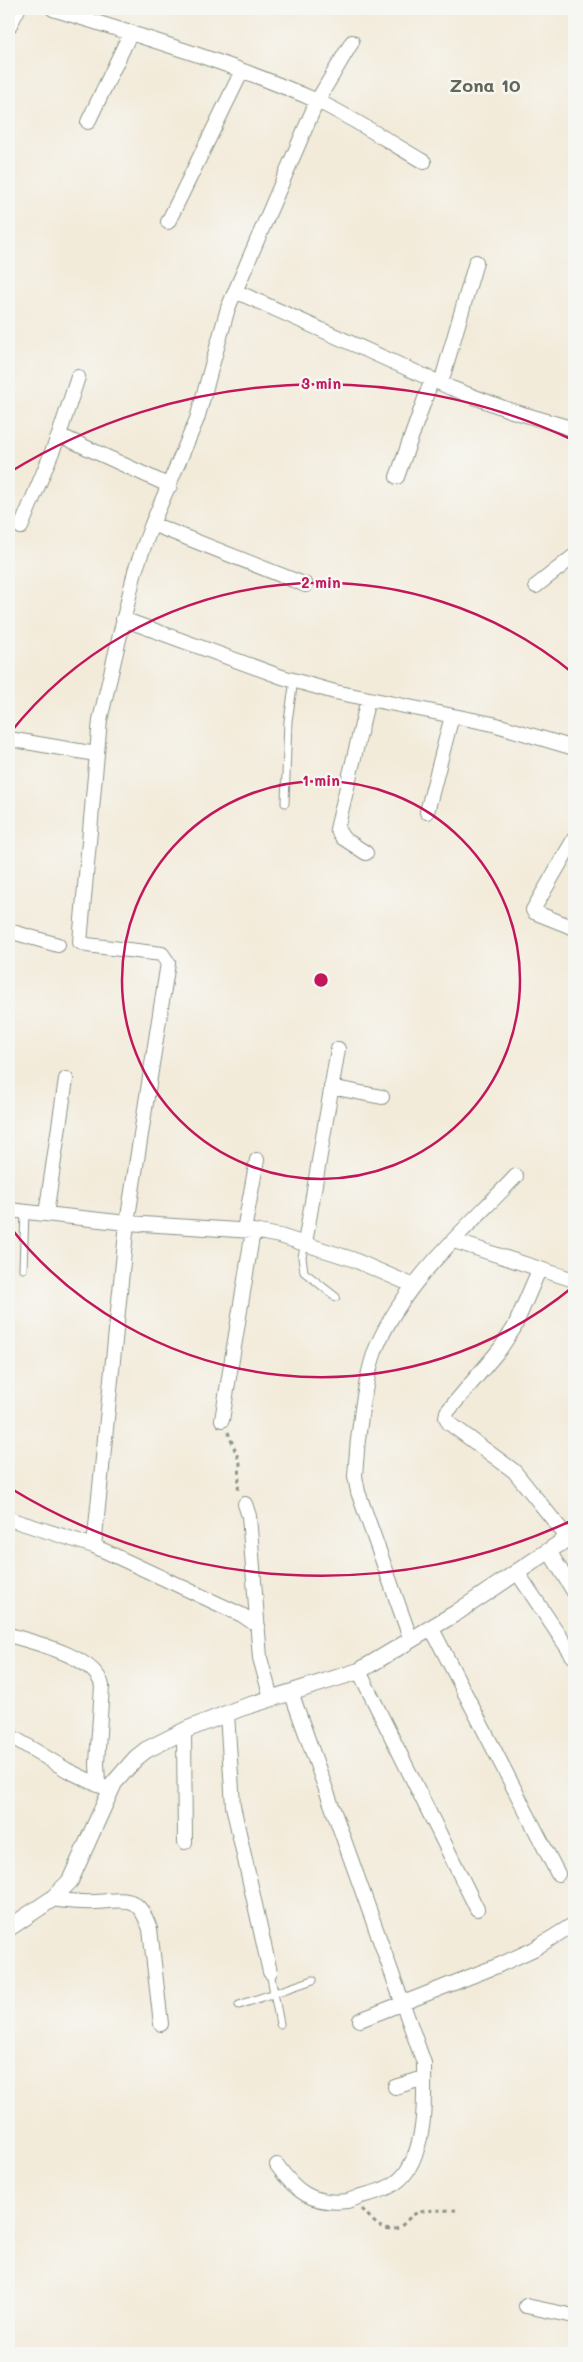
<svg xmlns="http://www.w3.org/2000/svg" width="583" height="2362" font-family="Mali,sans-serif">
<rect width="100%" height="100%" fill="#f6f6f2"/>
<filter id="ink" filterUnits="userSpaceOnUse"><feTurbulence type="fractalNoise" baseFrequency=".02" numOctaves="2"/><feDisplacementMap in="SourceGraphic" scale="10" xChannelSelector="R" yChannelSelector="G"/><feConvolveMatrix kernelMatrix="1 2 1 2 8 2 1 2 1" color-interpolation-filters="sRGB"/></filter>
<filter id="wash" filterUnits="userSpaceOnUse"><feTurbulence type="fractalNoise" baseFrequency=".0096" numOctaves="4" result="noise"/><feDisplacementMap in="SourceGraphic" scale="20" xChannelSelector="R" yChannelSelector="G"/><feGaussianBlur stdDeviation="1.12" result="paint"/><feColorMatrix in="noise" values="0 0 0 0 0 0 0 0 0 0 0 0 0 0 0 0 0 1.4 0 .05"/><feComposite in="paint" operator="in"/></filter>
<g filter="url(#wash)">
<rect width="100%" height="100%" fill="#f3ebda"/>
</g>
<g filter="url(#ink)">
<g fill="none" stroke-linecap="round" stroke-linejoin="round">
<!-- service casing -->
<g stroke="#899487" stroke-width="9">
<path id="service" d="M285,803L288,721L294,680
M305,1243L302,1257L304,1272L336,1297
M23,1269L25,1212
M270,1972L280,2024
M239,2005L313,1980"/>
</g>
<!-- minor casing -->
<g stroke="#899487" stroke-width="16">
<path id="minor" d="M53,9C141,36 231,63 315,100C352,117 389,142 424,162
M9,27L18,9
M88,122L131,32
M168,222L242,71
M235,291L451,388L509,410L574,429
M441,383L476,262
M59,435L78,377
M397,477L432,379
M152,524L306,585
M21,527L59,435L170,486
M536,586L574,556
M123,619L282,677L335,692L493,724L574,748
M9,739L96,754
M427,812L452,716
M574,839L533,910L534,912L574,928
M366,853L343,838L337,829L368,699
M9,931L58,945
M331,1087L382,1097
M9,1210L127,1223L253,1231L280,1236L352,1259L412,1285
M46,1214L66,1079
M244,1230L257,1160
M454,1241L574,1280
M305,1243L338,1049
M539,1270L514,1328L500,1349L447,1412L446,1417L449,1423L514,1471L568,1538
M222,1420L253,1231
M245,1504L249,1516L260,1658L271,1698
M9,1519L94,1546L242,1615L258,1626
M94,1546L127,1223L168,963L162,954L87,945L80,942L100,720L135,571L152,524L197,419L228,308L317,101L352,42
M549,1551L574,1592
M517,1572L573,1656
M431,1627L558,1874
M9,1635C33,1642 97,1657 102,1686L97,1763L98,1785L111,1789
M411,1640L358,1492L355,1476C357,1440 364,1378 377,1346C406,1279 467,1228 516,1176
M359,1671L477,1909
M227,1714L233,1806L270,1972
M184,1731L185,1842
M9,1735L67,1770L98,1785
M52,1899C66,1901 80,1903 95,1902C126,1900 138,1894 150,1929L161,2024
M360,2020L497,1966L534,1949L574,1924
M395,2087L424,2078
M277,2165C295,2191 312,2205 347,2201C353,2200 358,2196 365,2195C381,2191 397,2186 407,2171C427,2140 424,2098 424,2063L291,1692
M526,2306L574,2316"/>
</g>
<!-- tertiary casing -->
<g stroke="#899487" stroke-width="18">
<path id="tertiary" d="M9,1928L52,1899L70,1881L114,1783L136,1758L146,1750L188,1729L241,1708L359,1671L456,1613L574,1534"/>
</g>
<!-- path -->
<path stroke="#899487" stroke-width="3" stroke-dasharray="4 4" stroke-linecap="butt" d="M228,1432L240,1463L238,1492
M362,2209C372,2219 382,2235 398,2228C404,2225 408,2218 413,2215C425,2208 443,2211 456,2210"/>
<!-- service -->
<use href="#service" stroke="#fff" stroke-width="7"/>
<!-- minor -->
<use href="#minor" stroke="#fff" stroke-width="14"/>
<!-- tertiary -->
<use href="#tertiary" stroke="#fff" stroke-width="16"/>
</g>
</g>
<!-- distance rings -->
<g fill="none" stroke="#c2185b" stroke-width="2.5">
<circle cx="321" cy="980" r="199"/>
<path d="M574 1286A397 397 0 0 1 10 1227M10 733A397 397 0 0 1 574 674"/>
<path d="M573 1520A596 596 0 0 1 10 1488M10 472A596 596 0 0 1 573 440"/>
</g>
<g text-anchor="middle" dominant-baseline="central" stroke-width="5" stroke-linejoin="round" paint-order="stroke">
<!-- quarter labels -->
<g font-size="18" font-weight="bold" fill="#636856" stroke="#f6f6f2">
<text x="485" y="85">Zona 10</text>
</g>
</g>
<circle cx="321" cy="980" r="8" fill="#c2185b" stroke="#f6f6f2" stroke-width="2.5"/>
<g font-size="15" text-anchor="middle" font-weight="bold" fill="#c2185b" stroke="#f6f6f2" stroke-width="5" stroke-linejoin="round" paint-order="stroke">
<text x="321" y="389">3 min</text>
<text x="321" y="588">2 min</text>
<text x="321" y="786">1 min</text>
</g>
<!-- margin -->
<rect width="583" height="2362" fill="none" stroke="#f6f6f2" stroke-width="30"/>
</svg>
